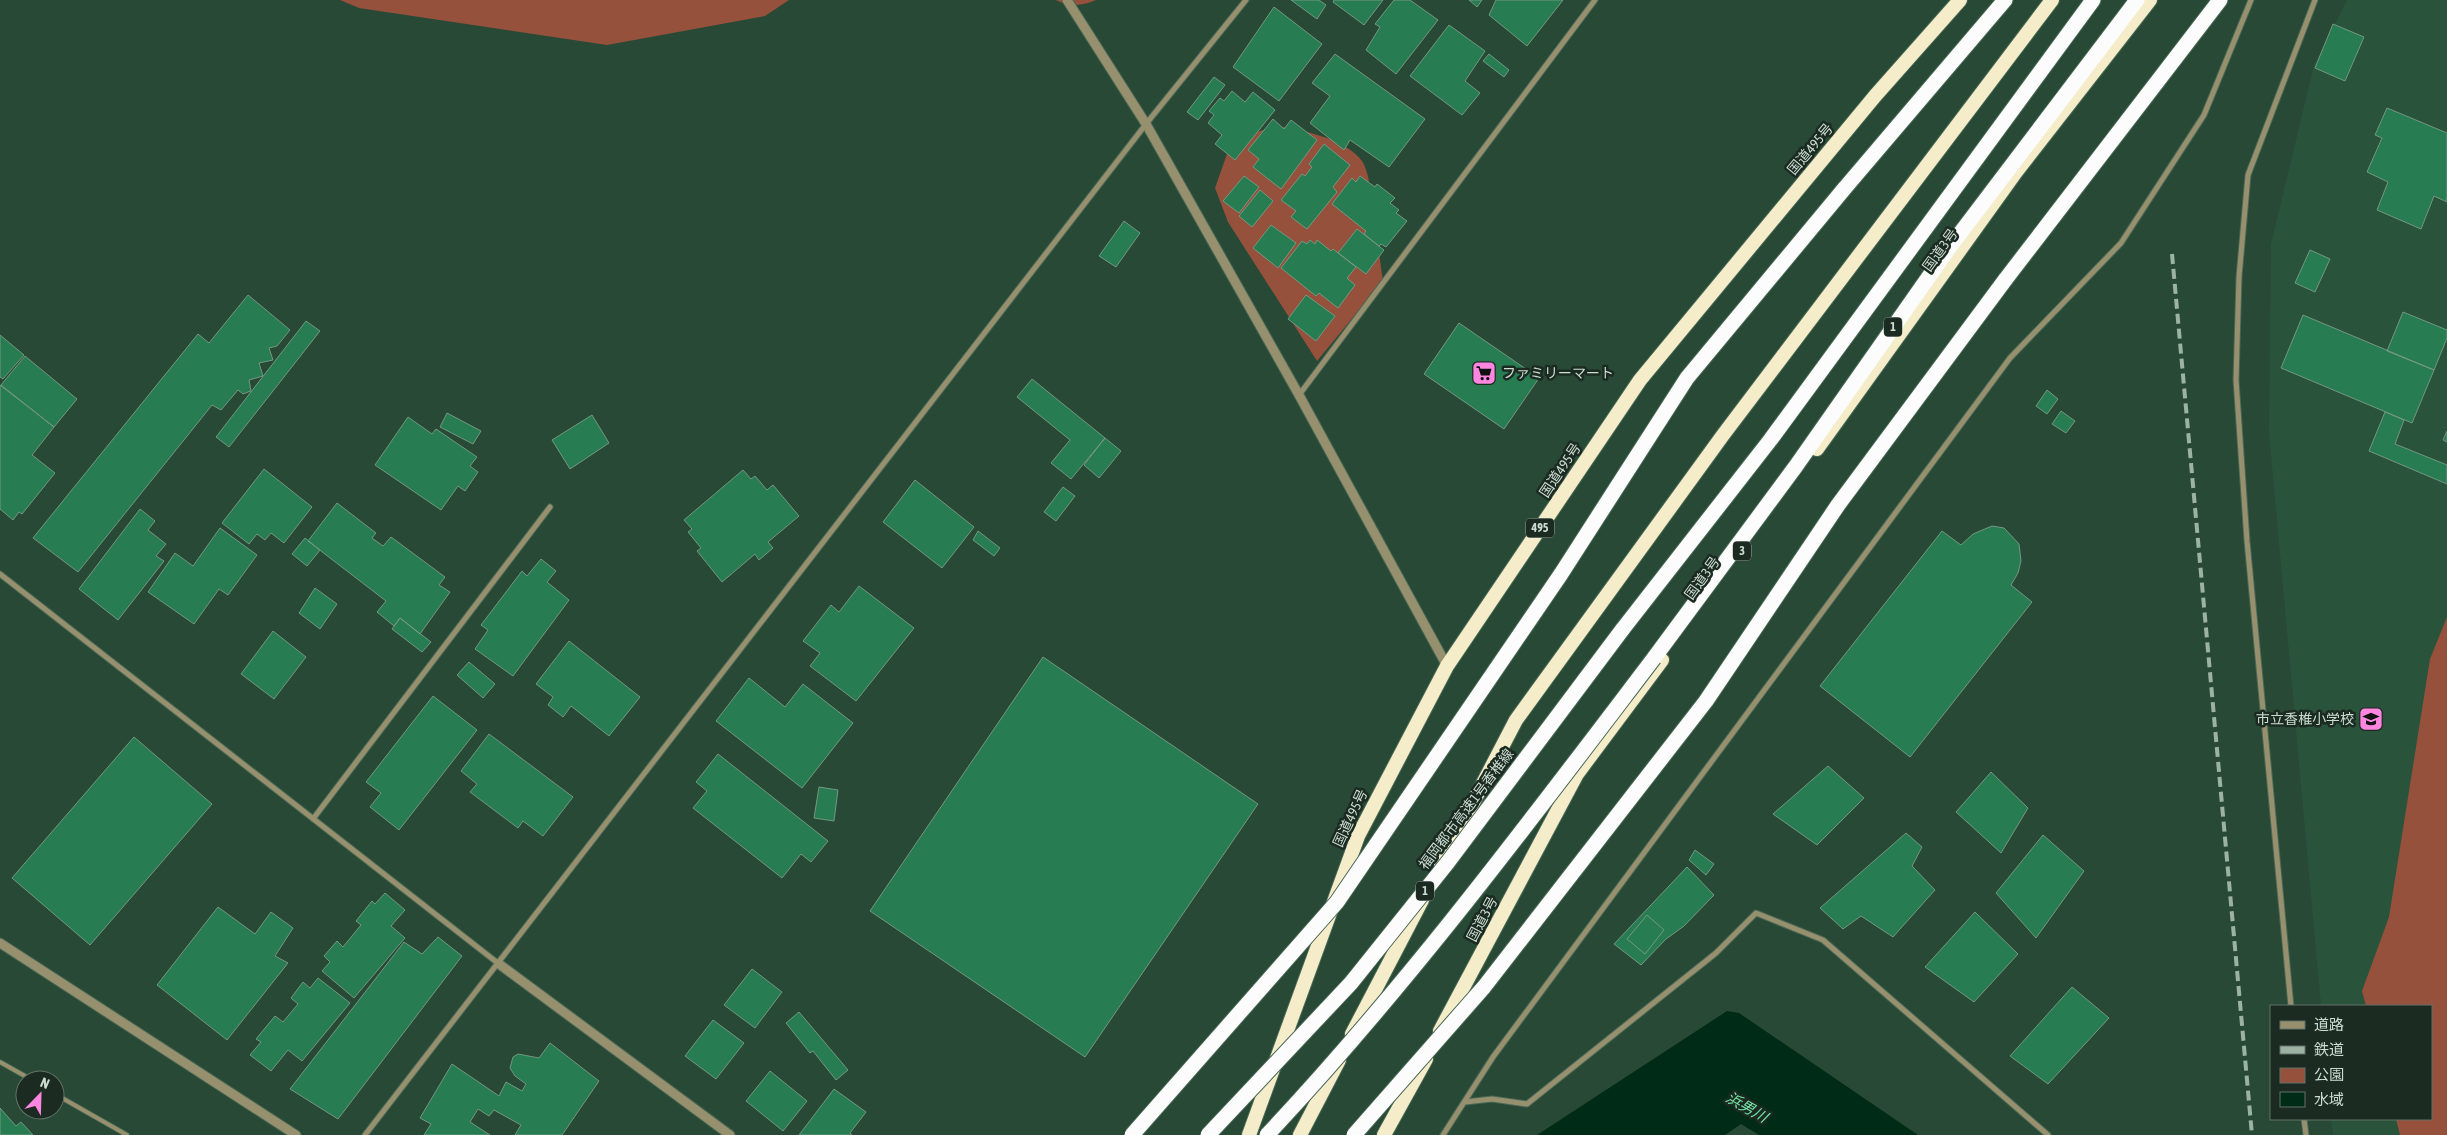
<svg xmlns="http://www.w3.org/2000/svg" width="2447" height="1135" font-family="'Asap Condensed','Noto Sans JP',sans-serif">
<rect width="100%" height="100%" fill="#284935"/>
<!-- built -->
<path fill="#2a533b" d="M2347,0H2447V1135H2333L2331,1119H2431V1006H2321L2269,432L2271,244L2314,65Z"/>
<!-- green -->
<path fill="#96513d" d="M340,0H789L765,16L607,45L359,8Z
M1056,0H1096C1084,6 1068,7 1056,0Z
M1276,126C1300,129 1346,139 1362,161C1365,165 1366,171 1368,176L1383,281L1317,361L1228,222L1215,188L1228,151L1247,135Z
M2447,617V1135H2400L2396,1119H2431V1006H2366L2362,991L2389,917L2430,659Z"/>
<!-- water -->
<path fill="#002b16" d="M1727,1011L1739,1013L1918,1135H1759L1741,1124L1725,1135H1537Z"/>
<!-- building -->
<path fill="#277d51" stroke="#749781" d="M1291,0H1319L1326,5L1317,19Z
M1334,0H1383L1364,25L1333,2Z
M1394,0H1410L1438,20L1396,74L1366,50L1380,27L1375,24Z
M1469,0H1482L1477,7Z
M1496,0H1563L1527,46L1489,15Z
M1274,7L1322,44L1279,101L1233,67Z
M2333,24L2364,37L2345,81L2315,68Z
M1449,25L1485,51L1465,81L1480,93L1462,115L1410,76Z
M1335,54L1425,119L1389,167L1350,140L1344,150L1310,123L1330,96L1312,83Z
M1489,54L1509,70L1504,77L1483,61Z
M1214,77L1225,85L1198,120L1187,112Z
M1232,91L1245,102L1253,92L1275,110L1235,160L1215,144L1222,135L1208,123L1214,115L1209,111L1220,98L1224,101Z
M2387,108L2447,133V202L2434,196L2421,229L2377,210L2388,182L2367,172L2382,138L2375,135Z
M1273,119L1284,129L1291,120L1317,140L1281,189L1253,167L1259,159L1248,150Z
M1324,144L1350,165L1333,187L1337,192L1307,229L1291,217L1296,211L1281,200L1302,174L1305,176L1312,167L1309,164Z
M1244,176L1259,187L1239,213L1223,201Z
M1360,176L1375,187L1377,184L1395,198L1390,203L1399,210L1396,213L1407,221L1386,247L1381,244L1379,246L1364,234L1366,231L1332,204L1352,178L1356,182Z
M1260,190L1273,201L1252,227L1239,216Z
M1124,221L1140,233L1116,267L1099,256Z
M1271,225L1296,243L1278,268L1253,248Z
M1357,229L1384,250L1366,274L1338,253Z
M1310,240L1315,244L1317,240L1331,251L1333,249L1356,267L1347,278L1355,285L1338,308L1319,293L1316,296L1281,268L1302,241L1307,244Z
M2310,250L2330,259L2315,292L2295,283Z
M248,295L290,330L277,346L269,348L273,360L259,363L263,376L249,380L251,391L243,394L238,390L221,410L212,405L78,572L33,538L198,334L209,343Z
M1306,295L1335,316L1316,341L1288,319Z
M2403,312L2447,330V338L2434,370L2387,351Z
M2303,315L2434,370L2412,423L2281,368Z
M306,321L320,331L229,447L216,437Z
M1459,323L1539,378L1504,429L1424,374Z
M0,335L24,355L3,379L0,377Z
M25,356L77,399L54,427L1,385Z
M1032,379L1105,438L1071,479L1051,463L1070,440L1017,397Z
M0,385L54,427L32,455L55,473L22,514L19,512L13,520L0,509Z
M2047,390L2058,399L2047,414L2036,406Z
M2061,411L2075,421L2066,433L2052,424Z
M2385,412L2404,420L2395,444L2447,465V484L2369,451Z
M447,413L481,431L473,444L440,427Z
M592,415L609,443L570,469L552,440Z
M408,417L432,434L436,429L477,457L470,466L478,472L465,491L458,486L441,510L375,465Z
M2447,431V442L2443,440Z
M1105,438L1121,451L1099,478L1084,465Z
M264,469L312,507L284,543L271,533L265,540L257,534L249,544L222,523Z
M743,470L751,479L755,476L767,490L773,485L799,516L768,542L773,548L759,560L755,554L722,582L697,551L701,548L688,532L692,529L684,520Z
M915,480L974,527L942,568L883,522Z
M1063,487L1075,496L1056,521L1044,512Z
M337,503L376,533L372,538L383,546L391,537L445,577L439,585L450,592L420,634L400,618L394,626L377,612L386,601L308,541Z
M140,509L155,521L148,530L166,544L156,556L164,561L118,620L79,589Z
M1992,526L2004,528L2019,544L2021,561L2018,573L2011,585L2032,602L1910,757L1820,686L1942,531L1961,545L1973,534Z
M220,528L257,555L228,595L219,589L194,624L148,592L175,553L193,566Z
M978,531L1000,548L994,556L973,540Z
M305,538L320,550L307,566L292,554Z
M541,559L556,571L547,582L569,600L513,676L475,649L488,630L481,625L522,571L527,576Z
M859,586L914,628L856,701L810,666L820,653L803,641L831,605L839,612Z
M315,588L337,604L320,629L299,613Z
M400,618L431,642L422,652L392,629Z
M273,631L306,657L274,699L241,674Z
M569,641L640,697L609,736L571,706L563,717L548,705L553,697L536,684Z
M1043,657L1258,804L1085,1057L870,911Z
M469,662L495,684L483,698L457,675Z
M749,678L785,707L803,684L853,723L802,788L716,721Z
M433,696L477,730L399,830L370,807L381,793L366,782Z
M489,734L573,797L543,836L523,821L518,828L470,792L477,784L461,771Z
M134,737L212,804L90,945L12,878Z
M718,754L828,841L811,862L801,854L782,878L693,808L707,791L696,782Z
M1828,766L1864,798L1817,845L1773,814Z
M1991,772L2028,808L2001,853L1956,812Z
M819,787L838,790L834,821L814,818Z
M1906,833L1922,847L1912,866L1935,890L1893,937L1861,916L1843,929L1820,908Z
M2043,835L2084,871L2036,938L1996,893Z
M1695,850L1714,864L1706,875L1689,860Z
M1687,867L1714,895L1684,926L1666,939L1641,965L1614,944Z
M385,893L405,910L391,926L405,938L354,998L322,971L330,962L324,956L337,941L343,947L361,925L356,921L372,901L375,904Z
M218,907L255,934L271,912L293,928L275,956L288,963L227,1040L157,985Z
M1975,912L2018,954L1974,1002L1925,967Z
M1647,915L1664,930L1645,954L1627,939Z
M438,937L462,956L338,1119L290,1089L404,942L422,954Z
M752,969L782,992L755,1028L724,1005Z
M318,978L350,1003L302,1061L288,1050L271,1071L250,1055L261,1042L256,1039L275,1016L283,1022L298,1004L291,998L303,982L310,988Z
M2072,987L2109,1018L2048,1084L2010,1056Z
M799,1012L848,1070L836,1080L813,1051L810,1053L786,1023Z
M713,1020L744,1043L716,1079L685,1056Z
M550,1043L599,1081L562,1135H515L521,1125L494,1110L489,1116L478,1109L470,1122L490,1135H424L431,1124L420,1118L452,1064L499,1096L506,1082L522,1091L526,1084L515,1076L510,1068L513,1057L518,1054L539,1058Z
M770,1071L807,1101L783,1131L746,1101Z
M834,1089L866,1112L850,1133L852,1135H799Z
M0,1108L16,1126L21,1122L33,1135H0Z"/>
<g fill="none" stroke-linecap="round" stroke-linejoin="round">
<!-- service casing -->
<g stroke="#486754" stroke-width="5.5">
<path id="service" d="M0,1062L32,1080
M55,1094L127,1135"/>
</g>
<!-- minor casing -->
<g stroke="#486754" stroke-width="7">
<path id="minor" d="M1299,395L1595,0
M0,574L499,964
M313,819L550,507
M2291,1006L2247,541L2236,380L2239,277L2248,175L2315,0
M1465,1102L1492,1099L1527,1104L1716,953L1756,913L1823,940L2048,1135
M2304,1119L2306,1135
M365,1135L1146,124L1246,0
M1443,1135L1493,1057L2010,358L2121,243L2204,115L2251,0"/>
</g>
<!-- tertiary casing -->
<g stroke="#486754" stroke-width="11">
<path id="tertiary" d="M1067,0L1146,124L1299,395L1447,666
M0,943L296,1135
M499,964L730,1135"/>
</g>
<!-- trunk casing -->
<g stroke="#486754" stroke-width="16">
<path id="trunk" d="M1817,449L2016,172L2150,0
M1441,864L1516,720L1723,435L2052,0
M1440,1031L1577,774L1662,660
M1352,1034L1422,900
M1249,1135L1358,836L1447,666L1640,380L1875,96L1960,0
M1300,1135L1339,1060
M1384,1135L1426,1059"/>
</g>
<!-- motorway casing -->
<g stroke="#486754" stroke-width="17">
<path id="motorway" d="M1844,189L2005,0
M2005,280L2220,0
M1622,630L1771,439L2093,0
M1654,658L1796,466L1949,248L2137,0"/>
</g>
<!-- service -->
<use href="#service" stroke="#97906e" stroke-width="4"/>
<!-- minor -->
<use href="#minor" stroke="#97906e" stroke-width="5"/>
<!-- tertiary -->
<use href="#tertiary" stroke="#97906e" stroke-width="9"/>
<!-- trunk -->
<use href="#trunk" stroke="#f5edca" stroke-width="14"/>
<!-- motorway -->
<use href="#motorway" stroke="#fcfcfc" stroke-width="15"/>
<!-- rail -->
<path stroke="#9cb3a4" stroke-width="4" stroke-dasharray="10 5" stroke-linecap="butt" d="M2172,254L2252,1135"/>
<!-- motorway-bridge casing -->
<g stroke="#486754" stroke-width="17" stroke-linecap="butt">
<path id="motorway-bridge" d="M1132,1135L1337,902L1561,574L1687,378L1844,189
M1208,1135L1351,983L1448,862L1622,630
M1267,1135C1407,986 1530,821 1654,658
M1354,1135L1484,987L1706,701L1838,505L2005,280"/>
</g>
<!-- motorway-bridge -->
<use href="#motorway-bridge" stroke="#fcfcfc" stroke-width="15"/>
</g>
<!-- icons -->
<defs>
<g id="supermarket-square" transform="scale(1.25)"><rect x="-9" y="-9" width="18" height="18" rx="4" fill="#fe86e1" stroke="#1c2b22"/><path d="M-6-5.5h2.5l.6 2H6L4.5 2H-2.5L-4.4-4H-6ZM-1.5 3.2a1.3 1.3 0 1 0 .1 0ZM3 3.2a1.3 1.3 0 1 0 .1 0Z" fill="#111"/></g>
<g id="school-square" transform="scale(1.25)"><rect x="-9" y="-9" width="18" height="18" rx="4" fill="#fe86e1" stroke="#1c2b22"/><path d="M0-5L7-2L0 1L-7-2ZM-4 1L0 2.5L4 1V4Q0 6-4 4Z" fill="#111"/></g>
</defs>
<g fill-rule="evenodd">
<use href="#supermarket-square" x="1484" y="373"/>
<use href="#school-square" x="2371" y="719"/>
</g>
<g text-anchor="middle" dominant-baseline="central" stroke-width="5" stroke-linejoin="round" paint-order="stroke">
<!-- shield labels -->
<g fill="#1c2b22" stroke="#96a89c" stroke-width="1">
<rect x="1884" y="317.5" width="18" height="19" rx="4"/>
<rect x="1526" y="518.5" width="28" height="19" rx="4"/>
<rect x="1733" y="541.5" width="18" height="19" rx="4"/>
<rect x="1416" y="881.5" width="18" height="19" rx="4"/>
</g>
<g font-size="12" font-weight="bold" fill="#caddd0">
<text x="1893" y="327">1</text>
<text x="1540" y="528">495</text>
<text x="1742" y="551">3</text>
<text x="1425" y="891">1</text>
</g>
<!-- street labels -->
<g font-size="14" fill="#caddd0" stroke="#1c2b22">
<text transform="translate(1810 149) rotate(-50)">国道495号</text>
<text transform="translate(1940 250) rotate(-54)">国道3号</text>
<text transform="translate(1560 470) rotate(-56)">国道495号</text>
<text transform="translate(1702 578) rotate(-54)">国道3号</text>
<text transform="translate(1466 809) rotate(-53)">福岡都市高速1号香椎線</text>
<text transform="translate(1350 818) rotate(-65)">国道495号</text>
<text transform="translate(1482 919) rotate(-62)">国道3号</text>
</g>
<!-- poi labels -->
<g font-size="14" fill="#caddd0" stroke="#1c2b22" text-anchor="start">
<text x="1502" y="373">ファミリーマート</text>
<text x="2354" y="719" text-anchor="end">市立香椎小学校</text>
</g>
<!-- water labels -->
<g font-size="15" font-style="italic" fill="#76e6a7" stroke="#1c2b22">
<text transform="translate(1747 1107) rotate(30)">浜男川</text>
</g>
</g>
<!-- legend -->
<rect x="2270" y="1005" width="162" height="115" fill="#1c2b22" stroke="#627268"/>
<rect x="2280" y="1021" width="25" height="8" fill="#97906e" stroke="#627268"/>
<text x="2314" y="1030" font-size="15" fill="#caddd0">道路</text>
<rect x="2280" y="1046" width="25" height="8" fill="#9cb3a4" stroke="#627268"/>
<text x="2314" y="1055" font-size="15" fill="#caddd0">鉄道</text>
<rect x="2280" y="1068" width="25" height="15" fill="#96513d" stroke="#627268"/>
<text x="2314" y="1080" font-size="15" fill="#caddd0">公園</text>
<rect x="2280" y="1092" width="25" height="15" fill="#002b16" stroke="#627268"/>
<text x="2314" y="1105" font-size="15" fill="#caddd0">水域</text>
<!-- north arrow -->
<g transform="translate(40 1095) rotate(23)"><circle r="24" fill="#1c2b22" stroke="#627268"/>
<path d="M0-4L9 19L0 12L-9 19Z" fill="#fe86e1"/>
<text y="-8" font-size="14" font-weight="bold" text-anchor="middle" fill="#caddd0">N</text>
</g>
</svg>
